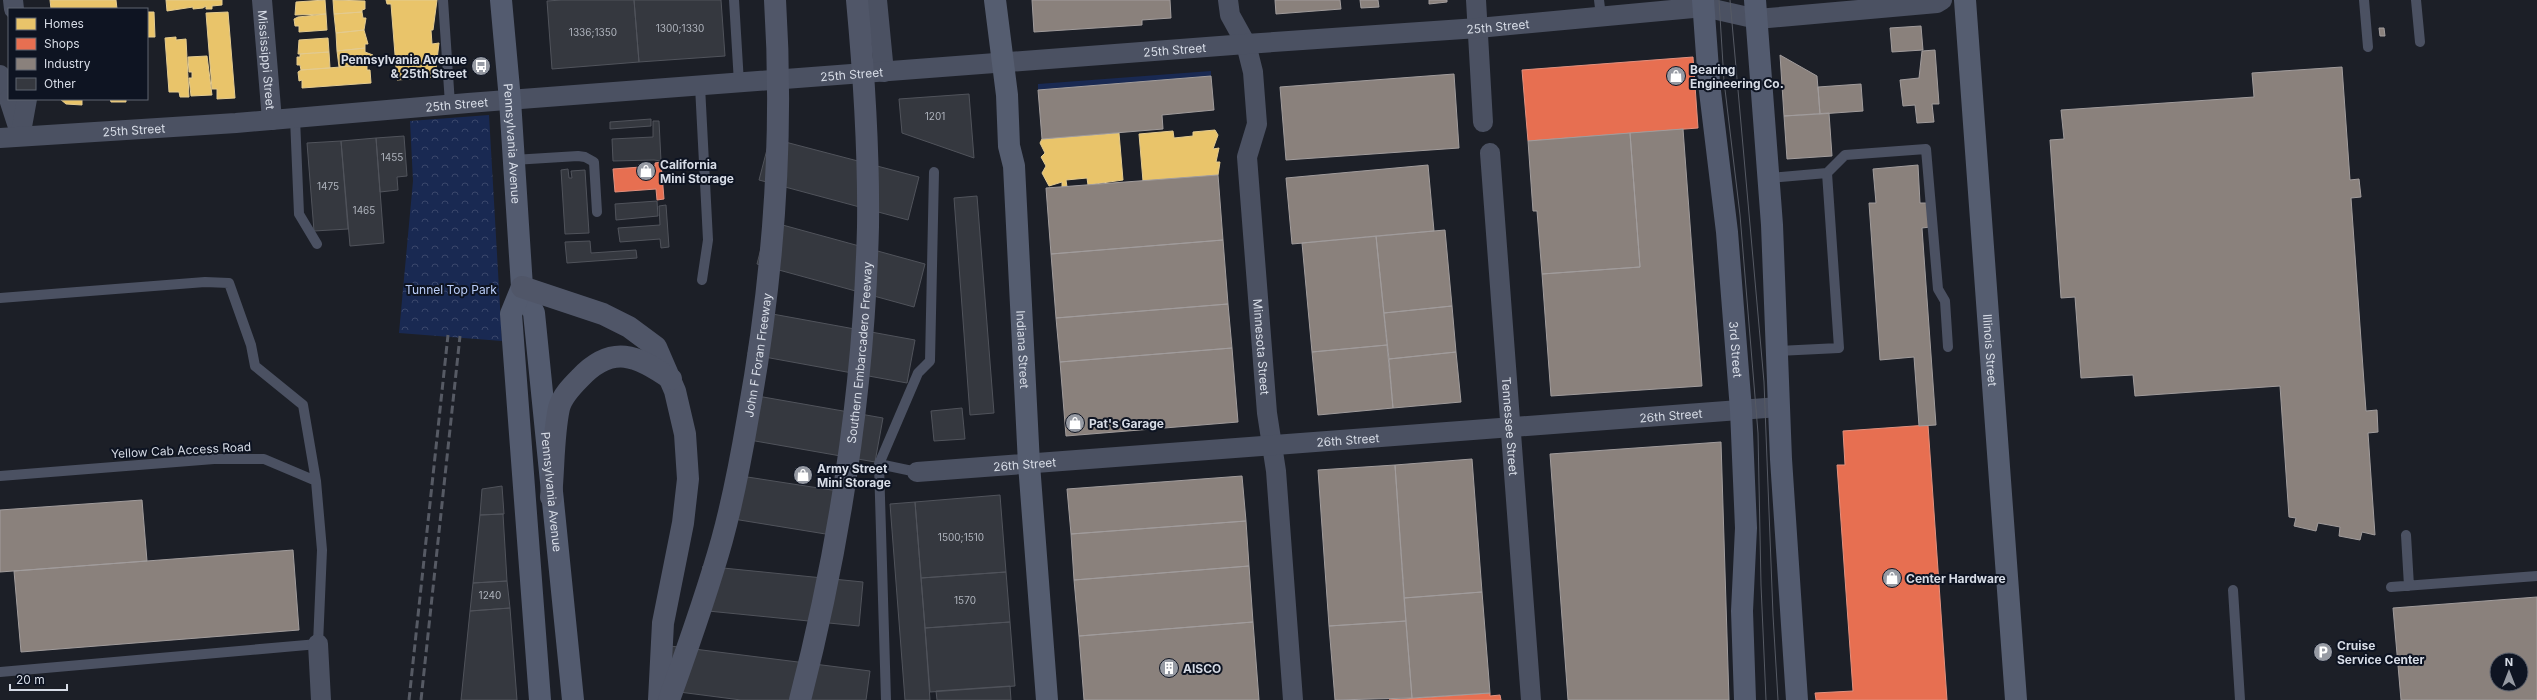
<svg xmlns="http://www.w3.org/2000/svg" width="2537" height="700" font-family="Inter,sans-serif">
<defs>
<pattern id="park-crowns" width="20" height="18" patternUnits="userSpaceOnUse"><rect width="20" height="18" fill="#192952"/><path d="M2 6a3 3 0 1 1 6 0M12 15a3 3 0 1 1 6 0" fill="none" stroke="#3a476b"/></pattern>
</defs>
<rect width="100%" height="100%" fill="#1c1f27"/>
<!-- park -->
<path fill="url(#park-crowns)" d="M489,115L502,341L399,333L413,181L410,121Z"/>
<!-- garden -->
<path fill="#192952" d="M1211,71V76L1038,90V84Z"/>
<!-- homes -->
<path fill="#e9c46a" stroke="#e4cb8f" d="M50,0H116L117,9H51Z
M166,0H222V5L212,6V9H206V6L203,8L193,9V7L167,11Z
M325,0L326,14L295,15L296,2Z
M333,0L365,1V9L362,10V12L334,14Z
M386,0H437L433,30H431L432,44L439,43L435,77L397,80L391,4H387Z
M147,12H154L155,37H147Z
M228,12L235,98L217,99V89H212L206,13Z
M362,12L363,18H366L364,30L336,33L334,14Z
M326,14L327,30L299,32V26H295L294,19L298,17Z
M364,30L368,44H365V48L337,51L336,33Z
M176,37V40L186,39L189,97H180L179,92H169L165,38Z
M328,38L329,52L298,54L299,40Z
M365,48V52L373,55L374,62H366L367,65L339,67L337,51Z
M329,52L330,68L301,70L300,65H297V57H300V54Z
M207,56L212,95L191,96L189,78H192V72H189L188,57Z
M367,65V70H370L371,83L302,88V80L299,81L298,72L301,70Z
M60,99H82V105L66,104Z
M110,99H126V102H111Z
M1215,130L1218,135L1213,149L1219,148L1216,162H1220L1218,175L1143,181L1139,134L1173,131L1174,138L1193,136V132Z
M1119,133L1123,180L1088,185L1087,178L1066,180L1067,187H1062V182L1049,186L1042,173L1046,166L1041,157L1045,153L1040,143L1042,139Z"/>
<!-- shops -->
<path fill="#e76f51" stroke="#e2907e" d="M1693,57L1698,128L1528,141L1522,70Z
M661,162L664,199L657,200L656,189L615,192L613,169L655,166V163Z
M1928,425L1947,700H1816L1815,693L1853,691L1837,465H1845L1843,431Z
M1490,693V696L1500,695L1501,700H1389Z"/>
<!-- industry -->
<path fill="#8a817c" stroke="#a19c9c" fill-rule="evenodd" d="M1032,0H1170L1171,18L1142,20V25L1034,32Z
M1275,0H1340L1341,9L1276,14Z
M1360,0H1378L1379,7L1361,8Z
M1429,0H1447V2L1429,4Z
M1921,26L1923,50L1892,52L1890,28Z
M2379,28H2384L2385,36H2380Z
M1935,50L1939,104H1932L1934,122L1917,123L1915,105L1903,106L1900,80L1919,78L1922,51Z
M1780,55L1817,76L1820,114L1784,116Z
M2342,67L2350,180L2359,179L2361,197L2351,198L2366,411L2377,410L2378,432L2368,433L2375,535L2362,532L2360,540L2339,536L2340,527L2318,523L2316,531L2294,526L2296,518L2289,517L2280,386L2135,396L2133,375L2081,378L2075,297L2061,298L2050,140L2064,139L2061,110L2254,97L2252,73Z
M1454,74L1459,148L1286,160L1280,87Z
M1211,76L1214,110L1162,115L1163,129L1042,139L1038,90Z
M1861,84L1863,111L1820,114L1818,87Z
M1829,113L1832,156L1787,159L1784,116Z
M1683,129L1702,386L1551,396L1542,274L1640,267L1630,133Z
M1630,133L1640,267L1542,274L1537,211H1533L1528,141Z
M1428,165L1434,231L1292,244L1286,178Z
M1918,165L1920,203H1928L1930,227L1922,228L1936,425L1919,426L1914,357L1880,360L1869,203H1876L1873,169Z
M1218,175L1223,240L1051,254L1046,188Z
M1445,230L1452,306L1384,313L1376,236Z
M1376,236L1387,345L1312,352L1302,243Z
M1223,240L1228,304L1056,318L1051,254Z
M1228,304L1232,348L1060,362L1056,318Z
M1452,306L1456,352L1389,359L1384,313Z
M1387,345L1393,408L1318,415L1312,352Z
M1232,348L1238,422L1066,436L1060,362Z
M1456,352L1461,402L1393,408L1389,359Z
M1721,442L1729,700H1568L1550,454Z
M1472,459L1482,592L1404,598L1395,465Z
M1395,465L1406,621L1329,626L1318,470Z
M1242,476L1246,521L1071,534L1067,489Z
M142,500L147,561L0,572V510Z
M1246,521L1249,566L1074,580L1071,534Z
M293,550L299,630L21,652L14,571Z
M1249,566L1253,622L1079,636L1074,580Z
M1482,592L1490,693L1412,698L1404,598Z
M2537,597V700H2401L2393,608ZM2497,660H2521V684H2497Z
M1406,621L1412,698L1335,700L1329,626Z
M1253,622L1259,700H1084L1079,636Z"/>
<!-- building -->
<path fill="#35383f" stroke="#50535b" d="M562,0H634L639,62L552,69L547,1Z
M634,0H721L725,56L639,62Z
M969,94L974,158L902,133L899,99Z
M651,119V126L610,129V122Z
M653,121H659L661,161L654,160L613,161L612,139L653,137Z
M404,136L407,176L397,177L398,190L380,192L376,138Z
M376,138L384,243L350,246L341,141Z
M770,138L919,177L908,220L759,180Z
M341,141L348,229L314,231L307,143Z
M568,169L569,178H572L571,171L585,170L589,233L565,234L561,170Z
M977,196L994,413L970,415L954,198Z
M657,201L658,216L616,220L615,204Z
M666,205L669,247L661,248L660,239L620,242L618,228L660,225L659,206Z
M768,221L925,264L914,307L757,264Z
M590,241L591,253L636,250L637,258L567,263L565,242Z
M756,311L915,340L907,383L748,354Z
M746,394L883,418L875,462L738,438Z
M962,408L965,439L934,441L931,411Z
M728,474L851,493L844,537L721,517Z
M502,486L504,514L480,515L482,489Z
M1000,495L1006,572L921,578L915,502Z
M915,502L925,628L930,700H905L890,504Z
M503,514L507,581L473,583L480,515Z
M703,566L863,582L859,626L698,610Z
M1006,572L1010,622L925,628L921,578Z
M507,581L510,608L470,611L473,583Z
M510,608L517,700H461L470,611Z
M1010,622L1015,686L930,692L925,628Z
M662,645L870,671L866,700H741L656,689Z
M1010,686L1011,700H937L936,691Z"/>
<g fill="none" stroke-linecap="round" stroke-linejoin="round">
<!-- lane -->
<path stroke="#4b5162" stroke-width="10" d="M443,0L450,104
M734,0L739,83
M1599,0L1601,16
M2364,0L2368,47
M2416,0L2420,42
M700,86L708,240L702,280
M295,118L299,214L317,244
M513,160L578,156L585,157L594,162L597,212
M1768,178L1827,173
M0,298L205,282L229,283L251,345L255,366L303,405L316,481
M1776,351L1839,348L1827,173L1845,155L1926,149L1938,289L1945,301L1948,347
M879,464L918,373L930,361L934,172
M0,476L214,459H264L316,481L322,550L318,644L0,672
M2406,535L2409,586
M2391,587L2537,576
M2233,590L2240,700
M886,700L879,464L917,472"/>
<!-- street -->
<g stroke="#4b5162" stroke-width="20">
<path d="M13,0L14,9"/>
<path id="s1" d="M262,0L272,120"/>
<path d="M877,0L884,72"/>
<path id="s2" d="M1228,0L1230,15L1246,44L1253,72L1257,124L1247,157L1267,413L1276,471L1293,700"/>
<path d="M1476,0L1483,122"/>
<path d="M0,75L9,98"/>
<path d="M9,99L21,136"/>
<path d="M21,132L27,99"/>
<path id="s3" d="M0,138L236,123L468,103L1246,44L1478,28L1704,7L1757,19L1937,3L1942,0"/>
<path id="s4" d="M1490,153L1531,700"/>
<path id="s5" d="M917,472L1779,407"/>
<path d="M318,644L321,700"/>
</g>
<!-- secondary -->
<g stroke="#555d70" stroke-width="22">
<path id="s6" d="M995,0L1007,95L1009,146L1014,166L1029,464L1047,700"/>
<path id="s7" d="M1965,0L2016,700"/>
</g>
<!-- primary -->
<g stroke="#535b6f" stroke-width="22">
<path id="s8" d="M501,0L510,100L522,287L534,313L573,700"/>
<path id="s9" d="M1703,0L1709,83L1727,232L1741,410L1746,528L1742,611L1745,700"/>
<path d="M1755,0L1772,225L1781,459L1797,700"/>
<path d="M522,287L511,314L540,700"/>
</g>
<!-- highway -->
<g stroke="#505668" stroke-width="22">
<path d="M522,287L603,314L629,327L656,347L675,391L685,434L688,479L683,523L663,623L659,700"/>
<path d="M551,497C554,468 553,436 559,408C562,396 572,386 580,378C612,344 637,355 671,379"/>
<path id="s10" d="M669,700C688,647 707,594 722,540C733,500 741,458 748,417C773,280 784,140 775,0"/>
<path id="s11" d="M800,700C840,545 864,387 868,227C869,151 864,75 857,0"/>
</g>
<!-- tram -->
<path stroke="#565a64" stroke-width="1" d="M1719,0L1724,81L1740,215L1758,433L1761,585L1766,700
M1730,0L1764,382L1773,615L1778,700"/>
<!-- rail -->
<path stroke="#565a64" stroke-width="3" stroke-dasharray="8 4" stroke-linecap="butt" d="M409,700L448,335
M421,700L460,336"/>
</g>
<!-- icons -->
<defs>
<g id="bus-disc" transform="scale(1)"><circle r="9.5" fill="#969aa3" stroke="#0e1422"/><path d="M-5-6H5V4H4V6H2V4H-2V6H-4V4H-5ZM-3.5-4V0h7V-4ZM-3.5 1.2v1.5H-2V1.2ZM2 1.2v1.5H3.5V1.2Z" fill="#fff"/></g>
<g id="shop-disc" transform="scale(1)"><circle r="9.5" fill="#969aa3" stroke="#0e1422"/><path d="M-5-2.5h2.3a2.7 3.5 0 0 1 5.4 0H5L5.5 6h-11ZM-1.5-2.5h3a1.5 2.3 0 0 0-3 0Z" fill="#fff"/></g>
<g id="parking-disc" transform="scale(1)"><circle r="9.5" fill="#969aa3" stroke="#0e1422"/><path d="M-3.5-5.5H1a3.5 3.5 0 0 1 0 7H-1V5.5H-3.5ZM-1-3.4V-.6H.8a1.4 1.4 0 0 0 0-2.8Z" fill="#fff"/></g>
<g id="building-disc" transform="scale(1)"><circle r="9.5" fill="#969aa3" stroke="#0e1422"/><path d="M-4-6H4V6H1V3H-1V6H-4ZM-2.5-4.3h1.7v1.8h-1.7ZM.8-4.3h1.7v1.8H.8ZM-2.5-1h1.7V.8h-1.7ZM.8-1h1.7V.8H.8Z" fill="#fff"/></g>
</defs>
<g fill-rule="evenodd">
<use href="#bus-disc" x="481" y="66"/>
<use href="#shop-disc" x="1676" y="76"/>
<use href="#shop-disc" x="646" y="171"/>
<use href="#shop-disc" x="1075" y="423"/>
<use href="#shop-disc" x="803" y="475"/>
<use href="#shop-disc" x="1892" y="578"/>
<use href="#parking-disc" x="2323" y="652"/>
<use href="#building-disc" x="1169" y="668"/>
</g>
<g text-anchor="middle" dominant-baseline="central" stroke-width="4" stroke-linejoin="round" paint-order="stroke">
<!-- number labels -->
<g font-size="10" fill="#aeb3bc">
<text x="680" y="28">1300;1330</text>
<text x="593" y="32">1336;1350</text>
<text x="935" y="116">1201</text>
<text x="392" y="157">1455</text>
<text x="328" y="186">1475</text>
<text x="364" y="210">1465</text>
<text x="961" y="537">1500;1510</text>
<text x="490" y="595">1240</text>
<text x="965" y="600">1570</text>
</g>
<!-- street labels -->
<g font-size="12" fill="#d7dce6" stroke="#0e1422">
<text stroke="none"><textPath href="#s3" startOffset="1502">25th Street</textPath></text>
<text stroke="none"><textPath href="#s3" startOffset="1178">25th Street</textPath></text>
<text stroke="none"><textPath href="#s1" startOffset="60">Mississippi Street</textPath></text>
<text stroke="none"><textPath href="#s3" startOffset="854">25th Street</textPath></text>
<text stroke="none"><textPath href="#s3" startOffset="458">25th Street</textPath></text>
<text stroke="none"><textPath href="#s3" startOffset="134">25th Street</textPath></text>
<text stroke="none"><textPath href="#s8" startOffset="144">Pennsylvania Avenue</textPath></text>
<text stroke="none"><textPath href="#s2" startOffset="354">Minnesota Street</textPath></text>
<text stroke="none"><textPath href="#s9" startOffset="351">3rd Street</textPath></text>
<text stroke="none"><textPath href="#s6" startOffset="351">Indiana Street</textPath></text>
<text stroke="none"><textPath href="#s7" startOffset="351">Illinois Street</textPath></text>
<text stroke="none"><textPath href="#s11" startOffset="353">Southern Embarcadero Freeway</textPath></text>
<text stroke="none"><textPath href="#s10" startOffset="357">John F Foran Freeway</textPath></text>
<text stroke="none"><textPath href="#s5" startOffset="756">26th Street</textPath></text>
<text stroke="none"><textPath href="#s4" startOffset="274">Tennessee Street</textPath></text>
<text stroke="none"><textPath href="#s5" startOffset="432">26th Street</textPath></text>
<text transform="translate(181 450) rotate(-3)">Yellow Cab Access Road</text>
<text stroke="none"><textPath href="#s5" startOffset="108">26th Street</textPath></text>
<text stroke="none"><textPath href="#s8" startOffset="496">Pennsylvania Avenue</textPath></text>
</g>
<!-- poi labels -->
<g font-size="12" font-weight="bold" fill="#d7dce6" stroke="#0e1422" text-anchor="start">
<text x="467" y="59" text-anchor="end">Pennsylvania Avenue<tspan x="467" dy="14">&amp; 25th Street</tspan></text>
<text x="1690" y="69">Bearing<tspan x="1690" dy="14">Engineering Co.</tspan></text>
<text x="660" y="164">California<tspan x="660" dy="14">Mini Storage</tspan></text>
<text x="1089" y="423">Pat's Garage</text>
<text x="817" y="468">Army Street<tspan x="817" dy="14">Mini Storage</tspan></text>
<text x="1906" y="578">Center Hardware</text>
<text x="2337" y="645">Cruise<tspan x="2337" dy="14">Service Center</tspan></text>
<text x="1183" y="668">AISCO</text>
</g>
<!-- park labels -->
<g font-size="12" fill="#bacdf8" stroke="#0e1422">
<text x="451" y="289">Tunnel Top Park</text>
</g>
</g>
<!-- legend -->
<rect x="8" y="8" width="140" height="92" fill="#0e1422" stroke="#5e6470"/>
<rect x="16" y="18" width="20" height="12" fill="#e9c46a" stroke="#5e6470"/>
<text x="44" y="28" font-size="12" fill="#d7dce6">Homes</text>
<rect x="16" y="38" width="20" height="12" fill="#e76f51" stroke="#5e6470"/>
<text x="44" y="48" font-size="12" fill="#d7dce6">Shops</text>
<rect x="16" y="58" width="20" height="12" fill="#8a817c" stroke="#5e6470"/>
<text x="44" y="68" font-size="12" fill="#d7dce6">Industry</text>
<rect x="16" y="78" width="20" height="12" fill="#35383f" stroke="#5e6470"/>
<text x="44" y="88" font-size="12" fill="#d7dce6">Other</text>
<!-- north arrow -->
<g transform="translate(2509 672)"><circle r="19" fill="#0e1422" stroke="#5e6470"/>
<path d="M0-3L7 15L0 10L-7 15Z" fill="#969aa3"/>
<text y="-6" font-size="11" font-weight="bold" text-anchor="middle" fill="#d7dce6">N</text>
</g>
<!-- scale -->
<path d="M10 684v6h57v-6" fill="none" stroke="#d7dce6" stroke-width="2"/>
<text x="16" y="684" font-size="12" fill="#d7dce6" stroke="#0e1422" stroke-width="3" paint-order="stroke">20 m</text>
</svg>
